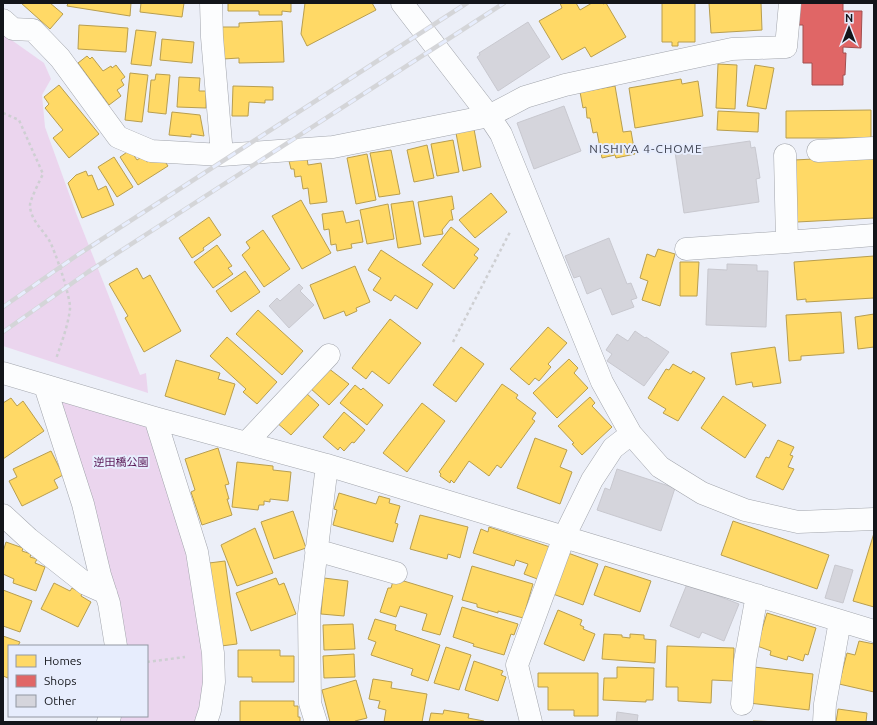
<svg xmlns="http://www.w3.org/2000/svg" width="877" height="725" font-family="Ubuntu,'Noto Sans JP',sans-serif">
<rect width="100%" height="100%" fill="#eceff8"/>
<!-- green -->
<path fill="#ebd5ee" d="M3,34L44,63L51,79L42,95L45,127L76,213L140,375L146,373L148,393L3,346Z
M55,394L156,427L190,553L208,668L196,722H114L116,716H147V646H123Z"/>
<!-- homes -->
<path fill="#ffd966" stroke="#b89e4f" d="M21,3H50L63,14L50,29Z
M68,3H131L130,16L67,6Z
M141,3H184L182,17L140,12Z
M228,3H291V12L282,11V15H259V11H228Z
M305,3H372L376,10L307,46L301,34Z
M560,3H576L580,10L592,3H603V4L606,3L626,37L591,57L585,47L562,60L539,21L562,8Z
M662,3H695V42H678V46H672V42H662Z
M709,3H761L762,30L711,33Z
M282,21L284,62L239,63V58L223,59L222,27H239V23Z
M79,25L128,28L126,52L78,49Z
M136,30L156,32L151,66L131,64Z
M162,39L194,42L192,63L160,60Z
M87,56L90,59L92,57L103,71L111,66L112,68L116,65L125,77L121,80L124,85L117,90L121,96L109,105L78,63Z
M718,64L737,65L735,109L716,108Z
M755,65L774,68L766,109L747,106Z
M130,73L148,75L142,122L125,120Z
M156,74L170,75L166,114L148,112L151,80H155Z
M179,77L200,78L199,91H206V108L177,107Z
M681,79L682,84L698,81L703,116L635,128L629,88Z
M59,85L99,134L69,158L53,138L63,130L45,108L49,104L44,97Z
M233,86L273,87V100H265V103L249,102L248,116H232Z
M615,86L623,132L631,131L635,154L616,158L615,155L602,158L597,132L593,133L590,118H587L586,107L583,108L580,92Z
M871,110V138H786V111Z
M718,111L759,113L758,132L717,130Z
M172,112L200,115L204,136L191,134V137L169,135Z
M474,129L481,167L463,171L456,133Z
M453,140L459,172L437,176L431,144Z
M427,145L434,178L414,182L407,150Z
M130,150L137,160L143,156L147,162L157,156L162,157L168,166L138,185L120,157Z
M391,150L400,194L379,197L370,153Z
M367,154L376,200L356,204L347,158Z
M874,156V218L797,222L794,160Z
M114,157L133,187L117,197L98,167Z
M307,158L308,165L321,163L327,202L310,204L308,188L303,189L301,176L295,177L294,169H291L289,161Z
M86,171L88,176L92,175L98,190L106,186L114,205L82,218L68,183L76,175Z
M491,193L507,212L475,238L459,220Z
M452,196L454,209L451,210L453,220H450L442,230L443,234L424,237L418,202Z
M301,200L331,253L302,269L272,216Z
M413,201L421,244L398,248L391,204Z
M388,204L394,239L367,244L360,210Z
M343,211L346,223L359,220L363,242L351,244L352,248L337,251L336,244L331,245L329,229L324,230L322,214Z
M209,217L221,235L203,248L204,250L192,258L179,238Z
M451,227L479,249L474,255L478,258L454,289L422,265Z
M263,230L290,269L264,287L242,255L250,248L246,242Z
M217,245L232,266L228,268L233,274L213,288L194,262Z
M658,249L675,254L660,306L642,300L648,281L640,278L647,254L655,257Z
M381,250L433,284L417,309L395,295L391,301L373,290L381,278L368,270Z
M874,256V298L806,302V299L797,300L794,262Z
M680,262H699L697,296H680Z
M355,266L370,302L356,308L357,311L346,316L344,311L324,319L310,285Z
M137,268L143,279L150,275L181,331L144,352L125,318L128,316L109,284Z
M245,271L260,292L231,312L216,291Z
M258,310L303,351L282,375L236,334Z
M841,312L844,353L801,356V360L789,361L786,315Z
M874,314V347L858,349L855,317Z
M390,319L421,343L389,384L372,371L366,379L352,368Z
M548,327L567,343L548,364L551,367L539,381L535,378L529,385L510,369Z
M227,337L277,382L257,404L243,392L246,389L210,356Z
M461,347L484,364L456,402L433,385Z
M775,347L781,383L753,387L752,382L736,385L731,353Z
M569,359L578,368L574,373L588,388L557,418L533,393Z
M176,360L220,373L218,379L235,384L225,415L165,396Z
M673,364L691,374L693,371L705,378L678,421L663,413L666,409L648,398L666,369L669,370Z
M328,368L349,384L329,405L310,388Z
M502,384L518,395L516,398L536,413L532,419L535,421L501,468L497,465L489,476L469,461L454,483L451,480L450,483L440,476L441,474L439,472Z
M355,385L361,390L363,388L383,405L367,425L340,403Z
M305,392L319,405L291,435L276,422Z
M723,396L766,425L745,458L701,428Z
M590,397L595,403L592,406L612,427L582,455L572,444L574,443L558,426Z
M11,398L17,406L23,401L44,431L3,459V403Z
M422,403L445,421L407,472L383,453Z
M344,412L365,430L354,443L352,442L344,451L340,447L338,450L323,437Z
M535,438L567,450L560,467L572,472L560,504L517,488Z
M778,440L794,447L790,455L793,456L788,467L794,469L783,490L756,477L766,457L769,458Z
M218,448L229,484L225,485L229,499H227L232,515L202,525L191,492L195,490L185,459Z
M51,451L63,475L54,480L58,488L22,506L9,481L17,477L13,469Z
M237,462L273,466V470L291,472L288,501L270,499V502L264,501V505H259L258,510L232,507Z
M339,493L376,504L379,496L390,499L389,503L400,506L395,523L398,524L393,542L333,525L337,510L334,509Z
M293,511L306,548L274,559L261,522Z
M420,515L468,527L460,558L448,554L447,559L410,549Z
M733,521L829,555L817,589L721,555Z
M489,527L550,547L540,580L524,574L528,564L516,560L514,566L473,553L481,529L488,532Z
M255,528L273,573L237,586L221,545Z
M874,533V607L853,601Z
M6,542L23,548L22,551L31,554L30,557L37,559L35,563L45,567L36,591L13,583L14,579L3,574V552Z
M568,553L598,564L583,605L553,594Z
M225,561L237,644L221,646L209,563Z
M472,566L533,584L523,618L498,611V613L477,607V604L462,600Z
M605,566L651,581L640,612L594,595Z
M276,578L279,585L284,583L296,614L251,631L236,593Z
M324,578L348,581L344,616L321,614Z
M394,578L453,596L440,635L422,630L427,614L400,606L396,617L380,612L388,588H391Z
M54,583L70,591L72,588L82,593L81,596L91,602L78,627L41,609Z
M3,590L32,601L20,632L3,626Z
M462,607L518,624L514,635L511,634L504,655L473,646L474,644L453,637Z
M558,610L582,620L580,625L584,627L583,629L595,634L584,661L544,644Z
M767,613L816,628L808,655L805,654L803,661L788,656L787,660L770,655L771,651L757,646Z
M375,619L396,625L395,630L440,645L428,681L411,675L413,669L371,655L376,642L368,639Z
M353,624L355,649L324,650L323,625Z
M604,634L622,635V637L630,638V634L644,635V639L656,640L655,663L602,659Z
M3,636L20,642L18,646H9V674L8,678L3,676Z
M859,641L874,644V692L839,684L847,653L855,655Z
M667,646L734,648L733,681L712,680L711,703L678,701V687H666Z
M446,647L471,655L459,690L434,683Z
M238,650H280V656H294V682H252V677H238Z
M354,654L355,677L324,678L323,656Z
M474,661L503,671L501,675L506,677L498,701L465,690Z
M617,667L654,668L653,700H646V702L603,700L604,678H617Z
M754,667L813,674L809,710L749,703Z
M538,673H598V716H574V710H548V687H538Z
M373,679L392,682L391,688L427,694L422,722H384L386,710L378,708L380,701L369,699Z
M356,680L367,718L355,721V722H330L322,690Z
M240,701H294V706H298V717H300V722H240Z
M838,709L867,713L866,722H836Z
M444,710L469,714L468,718L484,721V722H429L431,713L443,714Z
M753,721L783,722H753Z"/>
<!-- shops -->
<path fill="#e06666" stroke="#a24e4f" d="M799,3H843V11H862L861,48L843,47V53H846L845,75H843V85H812V63H803V25H799Z"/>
<!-- building -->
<path fill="#d5d5dc" stroke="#c8c8cf" d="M528,22L550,57L498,91L477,57L480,55L479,53Z
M564,106L581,151L534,169L517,123Z
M750,141L751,148L755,147L760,178L756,179L759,202L684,213L675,152Z
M609,238L627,284L631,283L637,298L631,300L634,307L612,315L601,288L587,294L580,276L574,278L565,256Z
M727,264L757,265V271H768L766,327L706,325L708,269L727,270Z
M299,284L303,288L300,291L314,305L289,328L269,306L277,298L280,301Z
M635,331L645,338L646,337L669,352L644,386L607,361L612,354L606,350L617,334L628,341Z
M617,469L675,488L661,531L597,510L605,488L610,490Z
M835,565L853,570L843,603L825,598Z
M687,584L739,604L724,641L702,632L699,638L670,626Z
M617,712L638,715L637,722H616Z"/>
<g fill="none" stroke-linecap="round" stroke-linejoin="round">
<!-- minor casing -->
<g stroke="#a2a5ac" stroke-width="23">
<path id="minor" d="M211,3L212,37L222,155
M402,3L489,116L501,134L602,382L631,434L660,467L702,493L745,510L798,522L874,519
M3,20L13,29L33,30L60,58L118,137L151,151L222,155L333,147L489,116L525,97L565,85L634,70L732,49L786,47L790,3
M818,151L874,148
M785,155L787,242L874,235
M686,249L787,242
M3,373L155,418L327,465L874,631
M45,386L83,504L100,575L109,603L116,646
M155,418L197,552L213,653L214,682L210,710L206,722
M247,442L329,355
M3,515L29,539L86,584L106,593
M316,550L396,573
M742,704L745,661L757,595
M108,722L110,716
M316,722L310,703L309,614L327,465
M531,722L517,665L564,537L592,480L613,448L631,434
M824,722L825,704L840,621"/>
</g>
<!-- path -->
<path stroke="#cecfd2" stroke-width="2.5" stroke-dasharray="3 3" stroke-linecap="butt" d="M3,113L19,120L43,174C40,180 30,200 30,205C30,219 42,229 49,240C55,250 71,298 70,309C68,326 61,344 56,359
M453,342L510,232
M147,662L185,657"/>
<!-- minor -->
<use href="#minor" stroke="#fcfdfe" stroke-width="22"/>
<!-- rail casing -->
<g stroke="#d4d5d8" stroke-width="4.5">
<path id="rail" d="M3,307L79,254L467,3
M3,332L88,272L504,3"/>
</g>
<!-- rail -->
<use href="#rail" stroke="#e7edfd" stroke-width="3" stroke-dasharray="9" stroke-linecap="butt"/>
</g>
<g text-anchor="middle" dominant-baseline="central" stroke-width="4" stroke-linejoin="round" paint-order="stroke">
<!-- park labels -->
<g font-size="11" fill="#5a1957" stroke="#e7edfd">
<text x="121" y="462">逆田橋公園</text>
</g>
<!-- neighbourhood labels -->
<g font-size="12" letter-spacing="1" fill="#3d414f" stroke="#e7edfd">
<text x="646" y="148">NISHIYA 4-CHOME</text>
</g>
</g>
<!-- border -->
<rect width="877" height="725" fill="none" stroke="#13151a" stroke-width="8"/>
<!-- legend -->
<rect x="8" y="645" width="140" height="72" fill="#e7edfd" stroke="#9297a2"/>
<rect x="16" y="655" width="20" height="12" fill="#ffd966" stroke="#9297a2"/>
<text x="44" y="665" font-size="12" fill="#13151a">Homes</text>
<rect x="16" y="675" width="20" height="12" fill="#e06666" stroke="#9297a2"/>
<text x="44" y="685" font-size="12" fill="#13151a">Shops</text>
<rect x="16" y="695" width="20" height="12" fill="#d5d5dc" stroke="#9297a2"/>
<text x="44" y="705" font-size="12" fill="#13151a">Other</text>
<!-- north arrow -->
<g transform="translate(849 28)" stroke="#e7edfd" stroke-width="3" paint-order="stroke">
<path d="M0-3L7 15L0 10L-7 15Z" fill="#13151a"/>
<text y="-6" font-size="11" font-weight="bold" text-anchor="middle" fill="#13151a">N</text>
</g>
</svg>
